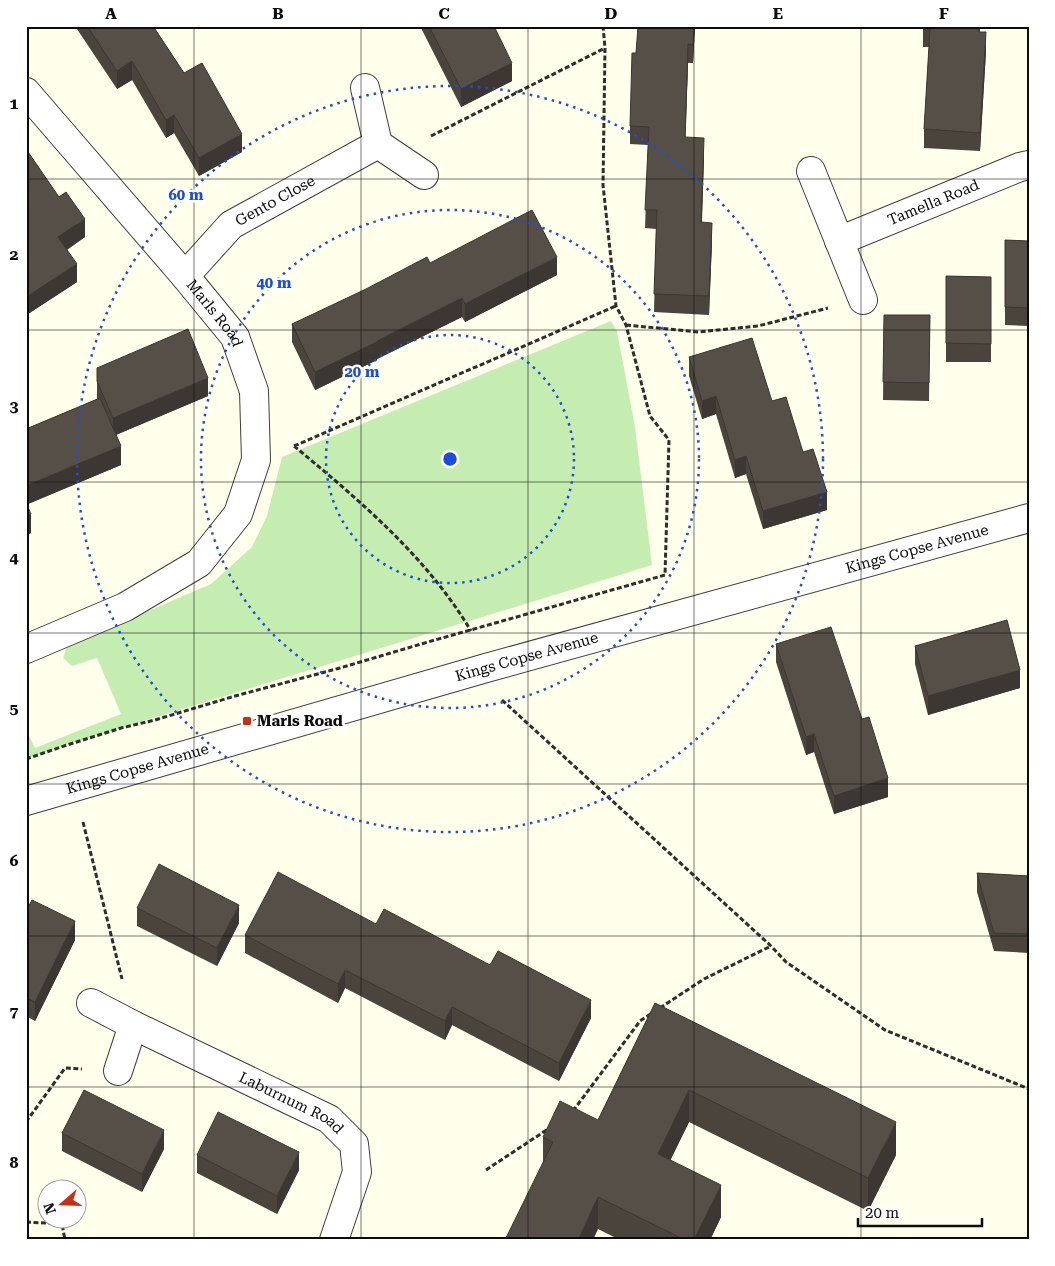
<svg xmlns="http://www.w3.org/2000/svg" width="1055" height="1266" font-family="'Roboto Serif',serif">
<rect width="100%" height="100%" fill="#ffffeb"/>
<!-- green -->
<path fill="#c6edb1" d="M611,321L617,331L635,427L652,565L75,742L26,759V730L35,748L121,714L97,658L72,666L63,658L67,646L211,584L252,547L267,516L282,457Z"/>
<g fill="none" stroke-linecap="round" stroke-linejoin="round">
<!-- minor casing -->
<g stroke="#3f3f3f" stroke-width="30">
<g id="minor">
<path d="M365,88L378,144L424,175"/>
<path id="s1" d="M26,92L185,276L235,337L254,391L256,460L238,514L199,563L125,607L26,649"/>
<path d="M811,171L863,300"/>
<path id="s2" d="M839,241L1020,167L1029,165"/>
<path id="s3" d="M185,276L231,225L378,144"/>
<path id="s4" d="M26,801L486,668L1029,518"/>
<path id="s5" d="M91,1003L133,1025L329,1119L354,1144L357,1172L334,1240"/>
<path d="M118,1071L133,1025"/>
</g>
</g>
<!-- path -->
<path stroke="#2e2e2e" stroke-width="3" stroke-dasharray="5 2.5" stroke-linecap="butt" d="M431,136L605,48
M626,325L699,332L758,326L828,308
M294,446C359,500 427,557 471,631
M294,446L616,306
M502,700L771,946L786,962L885,1030L1029,1089
M26,759L67,745L121,728L155,720L235,696L340,668L428,642L665,575L669,440L650,416L626,325L616,306L603,185L605,48L603,26
M83,822L122,979
M660,1008L704,979L771,946
M573,1111L640,1021L652,1013
M26,1122L65,1068L82,1069
M486,1170L548,1129
M26,1222L62,1224L65,1240"/>
<!-- minor -->
<use href="#minor" stroke="#fff" stroke-width="28"/>
</g>
<!-- wall -->
<path fill="#4a443d" d="M75,26H153L184,73L242,152L199,176L174,133L166,138L132,80L117,89Z
M420,26H494L512,81L461,107Z
M638,26H695L693,63H688L685,138L704,156L702,222L712,241L709,315L654,312L656,229L645,228L648,145L630,144V126L636,53Z
M923,26H980V32L986,51L980,151L924,148V129L929,47H923Z
M26,149L85,237L67,250L77,282L28,314L26,311Z
M1005,240L1029,241V326L1005,325Z
M430,263L557,275L465,322L462,317L377,359V360L315,390L292,342V324Z
M946,276L991,277V362H946Z
M884,315H930L929,401L883,400Z
M689,357L772,401L803,452L827,510L763,529L746,474L735,478L716,414L702,419L689,376Z
M97,368L208,396L116,435L121,465L27,504L31,533L26,535V429L97,399Z
M776,644L862,719L888,797L834,814L814,752L806,755L776,662Z
M915,646L1020,688L928,715L915,664Z
M977,873L1029,876V953L994,951L977,892Z
M137,908L239,923L217,966L137,926Z
M26,911L75,940L35,1021L26,1016Z
M376,924L591,1018L559,1081L452,1025L445,1040L345,988L338,1003L245,953V935Z
M655,1003L896,1155L868,1211L689,1122L670,1160L721,1217L710,1240H620L598,1229L543,1164V1137L598,1120Z
M62,1133L164,1149L142,1192L62,1151Z
M197,1155L299,1170L277,1214L197,1173Z"/>
<!-- shaded-wall -->
<path fill="#3c3732" d="M694,26H695L693,63V45Z
M986,32V51L980,151V133Z
M688,44V63L685,156V137Z
M132,61V80L117,89V71Z
M512,63V81L461,107V89Z
M174,115V133L166,138V120Z
M242,134V152L199,176V158Z
M704,138V156L701,241V222Z
M85,219V237L58,255V237Z
M712,223V241L709,315V296Z
M557,257V275L465,322V304Z
M77,264V282L28,314V296Z
M462,298V317L377,359V360L315,390V372Z
M208,378V396L113,436V418Z
M716,396V414L702,419V401Z
M121,446V465L26,505V486Z
M746,456V474L735,478V460Z
M827,492V510L763,529V511Z
M31,514V533L26,535V516Z
M1020,670V688L928,715V696Z
M814,734V752L806,755V737Z
M888,778V797L834,814V796Z
M239,905V923L217,966V948Z
M75,921V940L35,1021V1002Z
M345,970V988L338,1003V984Z
M591,1000V1018L559,1081V1063Z
M452,1007V1025L445,1040V1021Z
M689,1090V1122L658,1186V1154Z
M896,1122V1155L868,1211V1178Z
M164,1130V1149L142,1192V1174Z
M299,1152V1170L277,1214V1196Z
M721,1185V1217L710,1240H694Z
M598,1197V1229L593,1240H578Z"/>
<!-- building -->
<path fill="#564f47" stroke="#3c3732" d="M87,26H153L184,73L202,63L242,134L199,158L174,115L166,120L132,61L117,71Z
M429,26H494L512,63L461,89Z
M638,26H694L693,45L688,44L685,137L704,138L701,222L712,223L709,296L654,294L657,210H645L649,127L630,126L632,53H636Z
M923,26H979V32H986L980,133L924,129L930,29H923Z
M26,149L59,197L66,192L85,219L58,237L77,264L28,296L26,293Z
M532,210L557,257L465,304L462,298L377,341V342L315,372L292,324L366,289L427,257L430,263Z
M1005,240L1029,241V308L1005,307Z
M946,276L991,277V344L946,343Z
M884,315H930L929,383L883,382Z
M188,329L208,378L113,418L97,381V368Z
M752,338L772,401L786,397L803,452L813,449L827,492L763,511L746,456L735,460L716,396L702,401L689,357Z
M100,398L121,446L26,486V429Z
M26,503L31,514L26,516Z
M1007,620L1020,670L928,696L915,646Z
M831,627L862,719L869,717L888,778L834,796L814,734L806,737L776,644Z
M159,864L239,905L217,948L137,908Z
M278,872L376,924L384,909L490,965L498,951L591,1000L559,1063L452,1007L445,1021L345,970L338,984L245,935Z
M977,873L1029,876V934L994,933Z
M32,900L75,921L35,1002L26,998V911Z
M655,1003L896,1122L868,1178L689,1090L658,1154L721,1185L694,1240H685L598,1197L578,1240H505L553,1142L543,1137L560,1101L598,1120Z
M84,1090L164,1130L142,1174L62,1133Z
M218,1112L299,1152L277,1196L197,1155Z"/>
<!-- grid -->
<path fill="none" stroke="#0c0c0c" stroke-width="1" stroke-opacity="0.55" d="M194,26V1240M361,26V1240M528,26V1240M694,26V1240M861,26V1240M26,179H1029M26,330H1029M26,482H1029M26,633H1029M26,784H1029M26,936H1029M26,1087H1029"/>
<!-- distance rings -->
<g fill="none" stroke="#1d4ed8" stroke-width="2.5" stroke-dasharray="2.5 5">
<circle cx="450" cy="459" r="124"/>
<circle cx="450" cy="459" r="249"/>
<circle cx="450" cy="459" r="373"/>
</g>
<!-- markers -->
<rect fill="#c92e17" stroke="#fff" stroke-width="2" x="242" y="716" width="10" height="10" rx="2.5"/>
<g text-anchor="middle" dominant-baseline="central" stroke-width="5" stroke-linejoin="round" paint-order="stroke">
<!-- street labels -->
<g font-size="15" fill="#0c0c0c" stroke="#fff">
<text stroke="none"><textPath href="#s3" startOffset="119">Gento Close</textPath></text>
<text stroke="none"><textPath href="#s2" startOffset="102">Tamella Road</textPath></text>
<text stroke="none"><textPath href="#s1" startOffset="291">Marls Road</textPath></text>
<text stroke="none"><textPath href="#s4" startOffset="926">Kings Copse Avenue</textPath></text>
<text stroke="none"><textPath href="#s4" startOffset="521">Kings Copse Avenue</textPath></text>
<text stroke="none"><textPath href="#s4" startOffset="116">Kings Copse Avenue</textPath></text>
<text stroke="none"><textPath href="#s5" startOffset="224">Laburnum Road</textPath></text>
</g>
<!-- poi labels -->
<g font-size="15" font-weight="bold" fill="#0c0c0c" stroke="#fff" text-anchor="start">
<text x="257" y="721">Marls Road</text>
</g>
</g>
<circle cx="450" cy="459" r="8" fill="#1d4ed8" stroke="#fff" stroke-width="2.5"/>
<g font-size="15" text-anchor="middle" font-weight="bold" fill="#1d4ed8" stroke="#fff" stroke-width="5" stroke-linejoin="round" paint-order="stroke">
<text x="186" y="200">60 m</text>
<text x="274" y="288">40 m</text>
<text x="362" y="377">20 m</text>
</g>
<!-- border -->
<rect width="1055" height="1266" fill="none" stroke="#ffffff" stroke-width="55"/>
<!-- north arrow -->
<g transform="translate(62 1204) rotate(250)"><circle r="24" fill="#ffffff" stroke="#9e9e9e"/>
<path d="M0-4L9 19L0 12L-9 19Z" fill="#c92e17"/>
<text y="-8" font-size="14" font-weight="bold" text-anchor="middle" fill="#0c0c0c">N</text>
</g>
<!-- scale -->
<path d="M858 1218v8h124v-8" fill="none" stroke="#0c0c0c" stroke-width="2.5"/>
<text x="865" y="1218" font-size="15" fill="#0c0c0c" stroke="#ffffff" stroke-width="4" paint-order="stroke">20 m</text>
<rect x="28" y="28" width="1000" height="1210" fill="none" stroke="#0c0c0c" stroke-width="2"/>
<g font-size="16" text-anchor="middle" font-weight="bold" fill="#0c0c0c">
<text x="111" y="19">A</text>
<text x="278" y="19">B</text>
<text x="444" y="19">C</text>
<text x="611" y="19">D</text>
<text x="778" y="19">E</text>
<text x="944" y="19">F</text>
<text x="14" y="109">1</text>
<text x="14" y="260">2</text>
<text x="14" y="412">3</text>
<text x="14" y="563">4</text>
<text x="14" y="714">5</text>
<text x="14" y="866">6</text>
<text x="14" y="1017">7</text>
<text x="14" y="1168">8</text>
</g>
</svg>
